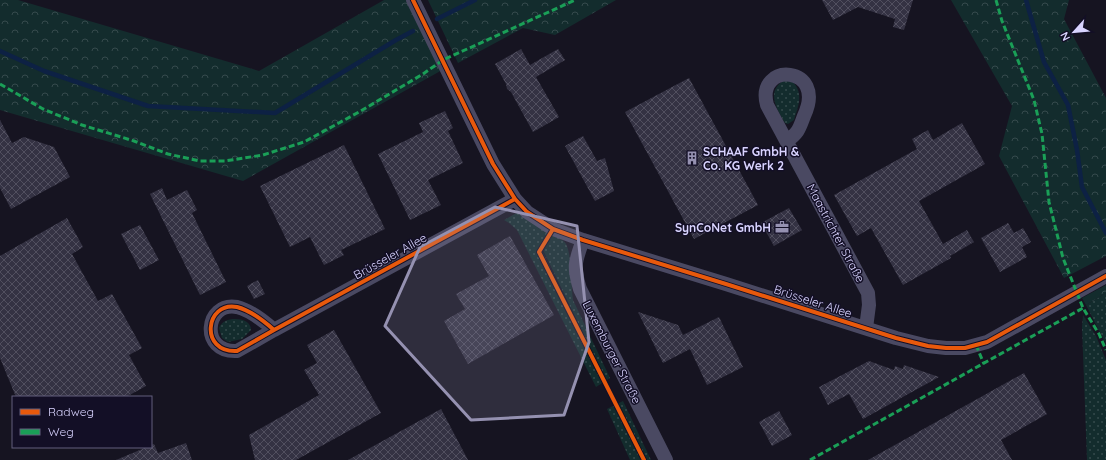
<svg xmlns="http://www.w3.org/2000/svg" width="1106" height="460" font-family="Quicksand,sans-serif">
<defs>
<pattern id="grass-dots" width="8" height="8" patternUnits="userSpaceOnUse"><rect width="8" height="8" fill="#132c2d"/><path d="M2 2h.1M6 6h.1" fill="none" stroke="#354a4c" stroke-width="1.8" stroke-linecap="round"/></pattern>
<pattern id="forest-crowns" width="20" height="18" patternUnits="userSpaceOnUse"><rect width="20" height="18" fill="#132c2d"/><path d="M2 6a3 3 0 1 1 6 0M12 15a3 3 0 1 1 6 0" fill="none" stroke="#354a4c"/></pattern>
<pattern id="building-cross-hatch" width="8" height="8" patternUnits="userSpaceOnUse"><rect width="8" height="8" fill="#343243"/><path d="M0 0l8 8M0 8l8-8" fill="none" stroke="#514f5f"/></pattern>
</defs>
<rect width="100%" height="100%" fill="#161421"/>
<!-- grass -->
<path fill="url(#grass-dots)" d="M785,80L793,82C804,94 798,106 794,120L788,124L785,123C777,110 765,90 785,80Z
M520,211L548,233L540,246L573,315L596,360L543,250L553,234C557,237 563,239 566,244C572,255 571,286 573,300L610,378L596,387L517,230L509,223L504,220Z
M1106,293V344L1086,305Z
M1083,315L1096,336L1106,360V460H1087L1082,327Z
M235,319C243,319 251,322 251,330L242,339L228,342L222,338L219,328C222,321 228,319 235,319Z
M623,401L651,460H630L607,409Z"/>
<!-- forest -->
<path fill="url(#forest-crowns)" d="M0,0H18L259,71L384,0H409L444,69L243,181L0,110Z
M428,0H616L555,35L523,28L458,63Z
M951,0H1069L1064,19L1106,98V256L1064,278L999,156L1012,106Z
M1106,285V293L1086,305L1082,298Z"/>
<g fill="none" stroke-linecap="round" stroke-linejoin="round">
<!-- stream -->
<path stroke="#0d2144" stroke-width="4.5" d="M1026,0L1044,62L1068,105L1077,150L1082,187L1106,233
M437,19L475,0
M0,51L44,71L148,106L275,113L396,40L413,31"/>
</g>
<!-- building -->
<path fill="url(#building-cross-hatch)" d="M822,0H913L904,30L893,27L895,19L858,7L833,20Z
M521,49L530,65L558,49L565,60L536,77L559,117L533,132L511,92L507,89L506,84L495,64Z
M689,78L758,205L694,239L625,112Z
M445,111L453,128L448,131L463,163L428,180L441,205L410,220L378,154L423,132L419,123Z
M0,120L12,143L24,137L54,147L70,177L11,209L0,188Z
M962,123L985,164L919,201L943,244L967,230L974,242L950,256L951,258L903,285L871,228L857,236L834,195L917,149L912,139L928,130L933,140Z
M583,136L597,161L605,158L614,191L595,201L565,146Z
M344,145L385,229L341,250L344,255L324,265L310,237L290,247L260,186Z
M162,188L167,200L187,190L197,210L192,213L226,282L200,295L150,194Z
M789,208L802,230L774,246L761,223Z
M67,218L83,247L72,254L98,301L112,294L142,348L129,355L146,386L126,397H16L0,358V256Z
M1008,223L1014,233L1023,228L1031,242L1022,247L1027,257L1000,272L981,238Z
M140,225L159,260L140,270L121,234Z
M510,236L554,315L468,364L444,321L465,309L456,294L489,276L477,255Z
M258,280L265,294L254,299L247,286Z
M638,312L678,325L683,335L719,317L743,367L707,385L690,349L663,363Z
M334,330L381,413L296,460H255L249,435L319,395L304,370L317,363L307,345Z
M869,361L894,370L895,366L903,369L904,365L939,377L863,419L849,394L828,405L819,387Z
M1024,373L1047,414L1001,440L1012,460H868Z
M441,409L468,460H348Z
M779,411L792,435L772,446L759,422Z
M186,443L192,460H116L147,447H151V445L154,444L158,453Z"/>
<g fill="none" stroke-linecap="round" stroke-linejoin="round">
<!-- street -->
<path stroke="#4a4962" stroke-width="14" d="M413,0L493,164L515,199L527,212L553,229L583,240L726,284L896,338L928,346L946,348H965L987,342L1106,276
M787,141C799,132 799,129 804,116C828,65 755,61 767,105L868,293L869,305L866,328
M583,240C575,262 573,266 580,289L666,460
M274,330L237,351C199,353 205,301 237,307C249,310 265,322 274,330L515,199"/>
<!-- quiet -->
<path stroke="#1a9f57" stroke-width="3" stroke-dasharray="6 3" stroke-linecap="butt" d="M996,0L1002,21L1034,100L1042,134L1049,202L1063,258L1083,308L1099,334L1106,350
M0,84L43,109L82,125L134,141L168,154L200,161H225L263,155L304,142L359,112L423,74L443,60L575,0
M976,345L984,364
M810,460L1083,308"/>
<!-- cycleway casing -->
<g stroke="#130f26" stroke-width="6">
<path id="cycleway" d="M413,0L493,164L515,199L527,212L553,229L583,240L726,284L896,338L928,346L946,348H965L987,342L1106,276
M553,229L539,252L644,460
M274,330L237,351C199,353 205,301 237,307C249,310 265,322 274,330L515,199"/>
</g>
<!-- cycleway -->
<use href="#cycleway" stroke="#e8590c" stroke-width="4"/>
</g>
<!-- marked area -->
<path fill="#9591b1" fill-opacity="0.2" stroke="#9591b1" stroke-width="3" stroke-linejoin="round" d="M495,207L577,226L589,342L564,415L471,420L385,326L420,247Z"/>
<!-- icons -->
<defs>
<g id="building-bare" transform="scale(1.08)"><path d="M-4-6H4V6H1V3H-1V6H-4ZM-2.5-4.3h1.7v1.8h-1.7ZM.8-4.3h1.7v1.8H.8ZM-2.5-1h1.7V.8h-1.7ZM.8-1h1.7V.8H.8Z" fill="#9591b1" stroke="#130f26" stroke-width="2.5" paint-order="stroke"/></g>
<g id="office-bare" transform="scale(1.08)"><path d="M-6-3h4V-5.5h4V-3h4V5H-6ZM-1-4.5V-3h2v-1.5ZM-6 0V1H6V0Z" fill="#9591b1" stroke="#130f26" stroke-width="2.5" paint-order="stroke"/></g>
</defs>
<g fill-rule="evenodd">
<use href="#building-bare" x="692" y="158"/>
<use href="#office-bare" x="782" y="227"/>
</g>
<g text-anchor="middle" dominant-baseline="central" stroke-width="3" stroke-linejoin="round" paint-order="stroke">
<!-- poi labels -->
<g font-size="12" font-weight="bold" fill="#d9d4ff" stroke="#130f26" text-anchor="start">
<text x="703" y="151">SCHAAF GmbH &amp;<tspan x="703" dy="14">Co. KG Werk 2</tspan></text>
<text x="771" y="227" text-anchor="end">SynCoNet GmbH</text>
</g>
<!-- street labels -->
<g font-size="12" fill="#d9d4ff" stroke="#130f26">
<text transform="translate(836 233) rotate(62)">Maastrichter Straße</text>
<text transform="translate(390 256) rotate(-29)">Brüsseler Allee</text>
<text transform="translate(813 301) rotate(18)">Brüsseler Allee</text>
<text transform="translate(612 352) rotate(63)">Luxemburger Straße</text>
</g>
</g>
<!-- legend -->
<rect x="12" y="396" width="140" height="52" fill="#130f26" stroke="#625e7d"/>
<rect x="20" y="409" width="20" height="6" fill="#e8590c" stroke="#625e7d"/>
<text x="48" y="416" font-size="12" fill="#d9d4ff">Radweg</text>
<rect x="20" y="429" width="20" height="6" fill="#1a9f57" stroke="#625e7d"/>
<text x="48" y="436" font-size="12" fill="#d9d4ff">Weg</text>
<!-- north arrow -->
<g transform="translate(1074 32) rotate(243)" stroke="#130f26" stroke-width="3" paint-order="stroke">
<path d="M0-3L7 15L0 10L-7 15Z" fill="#d9d4ff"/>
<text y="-6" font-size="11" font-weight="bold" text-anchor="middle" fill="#d9d4ff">N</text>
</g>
</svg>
